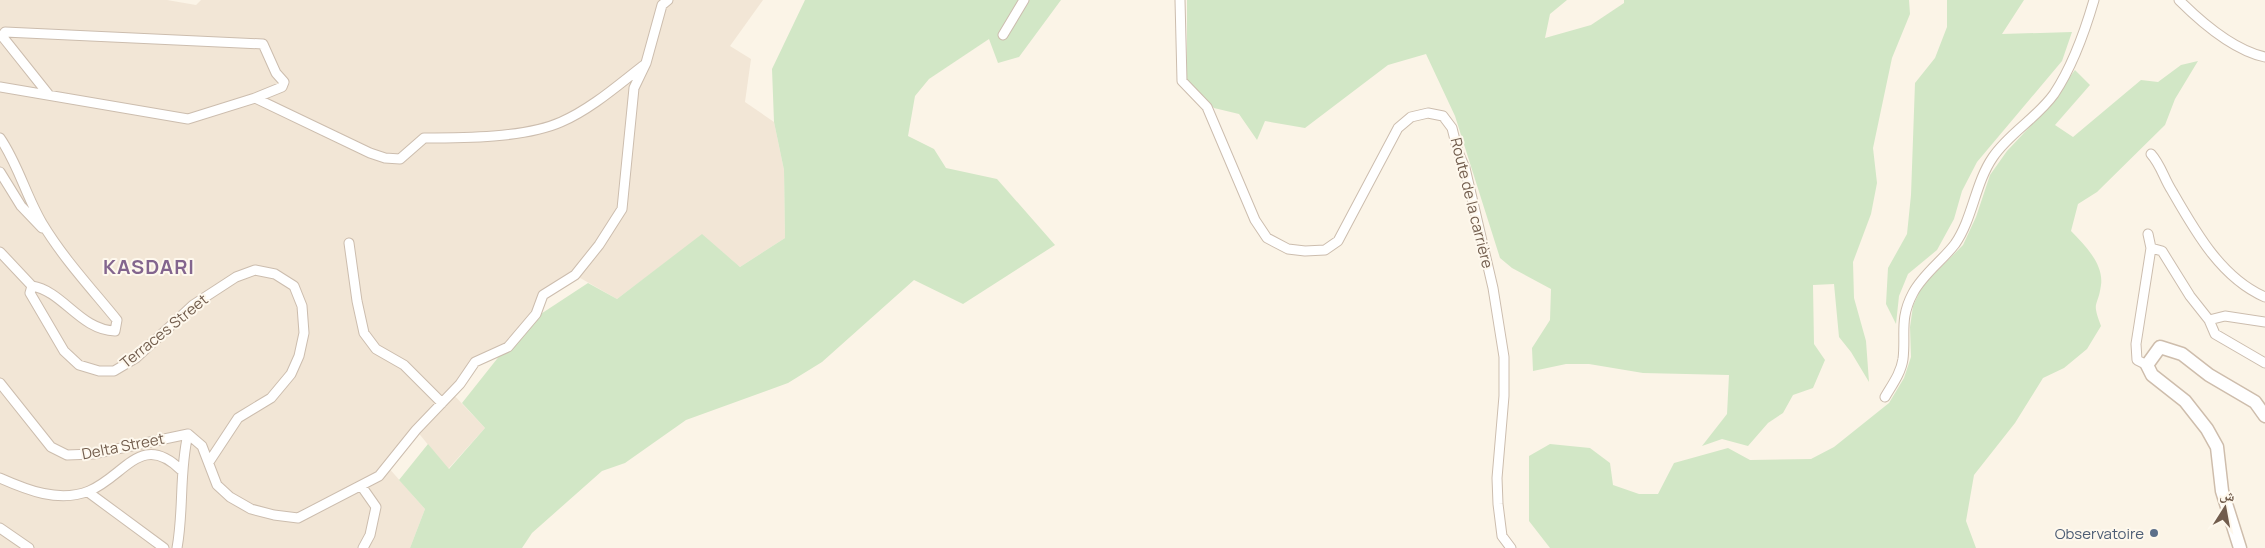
<svg xmlns="http://www.w3.org/2000/svg" width="2265" height="548" font-family="Manrope,'Noto Naskh Arabic',sans-serif">
<rect width="100%" height="100%" fill="#fbf4e7"/>
<!-- residential -->
<path fill="#f2e6d6" d="M0,0H167L196,5L201,0H763L730,46L751,59L745,102L774,122L784,170L785,238L740,267L702,235L617,299L575,275L543,295L536,314L508,347L475,362L452,393L485,428L448,469L416,430L387,466L425,509L410,548H0Z"/>
<!-- green -->
<path fill="#d2e7c6" d="M805,0H1061L1019,57L998,63L989,39L929,79L915,96L908,136L934,149L946,168L997,179L1055,245L963,304L914,280L822,362L788,383L686,420L625,463L602,471L532,533L522,548H410L425,509L399,480L428,444L449,469L485,428L462,403L524,325L588,283L617,299L702,234L740,267L785,238L784,170L774,122L772,69Z
M1187,0H1567L1550,14L1545,38L1591,25L1624,3V0H1909L1910,14L1892,58L1873,148L1877,183L1871,214L1853,262L1854,298L1866,341L1869,382L1851,352L1839,337L1834,284L1813,285L1814,344L1825,360L1813,388L1793,395L1783,413L1768,423L1748,446L1722,439L1702,446L1727,414L1729,375L1643,373L1589,364H1566L1533,371L1532,348L1550,320L1551,289L1512,268L1500,258L1455,116L1426,54L1388,65L1305,128L1265,121L1257,140L1239,114L1214,108L1187,80Z
M1947,0H2024L2002,34L2072,32L2062,61L1977,162L1962,191L1954,219L1937,250L1908,274L1899,296L1896,324L1886,304L1888,268L1907,234L1911,195L1915,83L1935,58L1947,27Z
M2198,61L2175,99L2165,125L2097,192L2078,204L2071,231C2084,244 2104,264 2101,285C2098,308 2091,300 2101,326L2087,349L2064,368L2043,378L2015,423L1974,475L1966,521L1976,548H1550L1529,521V456L1550,444L1590,448L1610,463L1613,485L1639,494H1658L1674,463L1728,448L1750,460L1811,459L1834,447L1889,403L1904,378L1911,357L1910,327L1913,306L1922,286L1963,245L1976,217L1990,175L2007,151L2039,117L2075,70L2090,85L2055,125L2073,137L2141,80L2158,82L2181,65Z"/>
<g fill="none" stroke-linecap="round" stroke-linejoin="round">
<!-- street casing -->
<g stroke="#ccbdae" stroke-width="11">
<path id="street" d="M1180,0L1182,81L1207,107L1255,220L1267,238L1288,249L1305,251L1325,250L1338,241L1398,128L1411,117L1428,113L1443,116L1452,128L1458,152L1465,168L1493,288L1504,357V396L1497,478L1498,504L1502,536L1511,548
M2179,0C2202,23 2233,50 2265,57
M1003,35L1024,0
M0,87L188,119L255,98L370,153L385,158L400,159L424,138C463,138 525,138 561,122C591,109 618,85 644,65
M49,95L2,36L5,32L263,44L276,73L284,82L282,87L255,98
M0,138C18,164 26,196 42,223C63,258 91,288 117,320L115,331C80,330 63,291 32,286L30,293L64,351L79,365L99,371H114L136,358L193,305L236,277L255,270L275,274L294,286L302,306L304,333L299,356L291,374L271,398L238,418L209,462
M2151,154C2161,165 2164,179 2172,191C2195,231 2221,278 2265,297
M0,172L21,206L42,228
M2148,234L2151,248L2162,251L2190,296L2209,320
M349,243L357,301L364,333L376,349L404,365L442,403
M0,252L32,286
M2265,322L2225,316L2209,320L2215,334L2265,363
M2147,365L2137,360L2136,344L2151,248
M0,383L51,447L67,455L93,454L188,434
M1885,397C1892,385 1901,373 1903,359C1906,334 1899,319 1913,293C1923,274 1942,261 1955,244C1973,218 1975,183 1993,157C2009,133 2037,118 2054,94C2072,67 2085,31 2094,0
M0,478C27,490 59,503 89,491C125,476 141,431 181,470
M362,487L376,507L370,535L363,548
M88,492L164,548
M0,528L29,548
M177,548C184,510 179,472 188,434L202,446L217,485L230,497L251,509L274,515L298,518L379,476L416,430L460,384L475,362L508,347L536,314L543,295L575,275L599,245L622,209L634,88L646,63L662,5L668,0"/>
</g>
<!-- secondary casing -->
<g stroke="#cebdac" stroke-width="15">
<path id="secondary" d="M2240,548L2222,491L2217,447L2207,429L2185,401L2152,375L2147,365L2160,347L2182,354L2209,375L2255,402L2265,416"/>
</g>
<!-- street -->
<use href="#street" stroke="#fff" stroke-width="9"/>
<!-- secondary -->
<use href="#secondary" stroke="#fff" stroke-width="12"/>
</g>
<!-- markers -->
<circle fill="#5c6f8a" stroke="#fef8ed" stroke-width="2" cx="2154" cy="533" r="5"/>
<g text-anchor="middle" dominant-baseline="central" stroke-width="4" stroke-linejoin="round" paint-order="stroke">
<!-- street labels -->
<g font-size="15" fill="#725d4d" stroke="#fef8ed">
<text transform="translate(1472 203) rotate(76)">Route de la carrière</text>
<text transform="translate(164 331) rotate(-39)">Terraces Street</text>
<text transform="translate(123 446) rotate(-11)">Delta Street</text>
</g>
<!-- service labels -->
<g font-size="15" fill="#4e5e75" stroke="#fef8ed" text-anchor="end">
<text x="2144" y="533">Observatoire</text>
</g>
<!-- district labels -->
<g font-size="20" font-weight="bold" letter-spacing="1" fill="#83658e" stroke="#fef8ed">
<text x="149" y="266">KASDARI</text>
</g>
</g>
<!-- north arrow -->
<g transform="translate(2225 508) rotate(11)" stroke="#fef8ed" stroke-width="4" paint-order="stroke">
<path d="M0-4L9 19L0 12L-9 19Z" fill="#725d4d"/>
<text y="-8" font-size="14" font-weight="bold" text-anchor="middle" fill="#725d4d">ش</text>
</g>
</svg>
